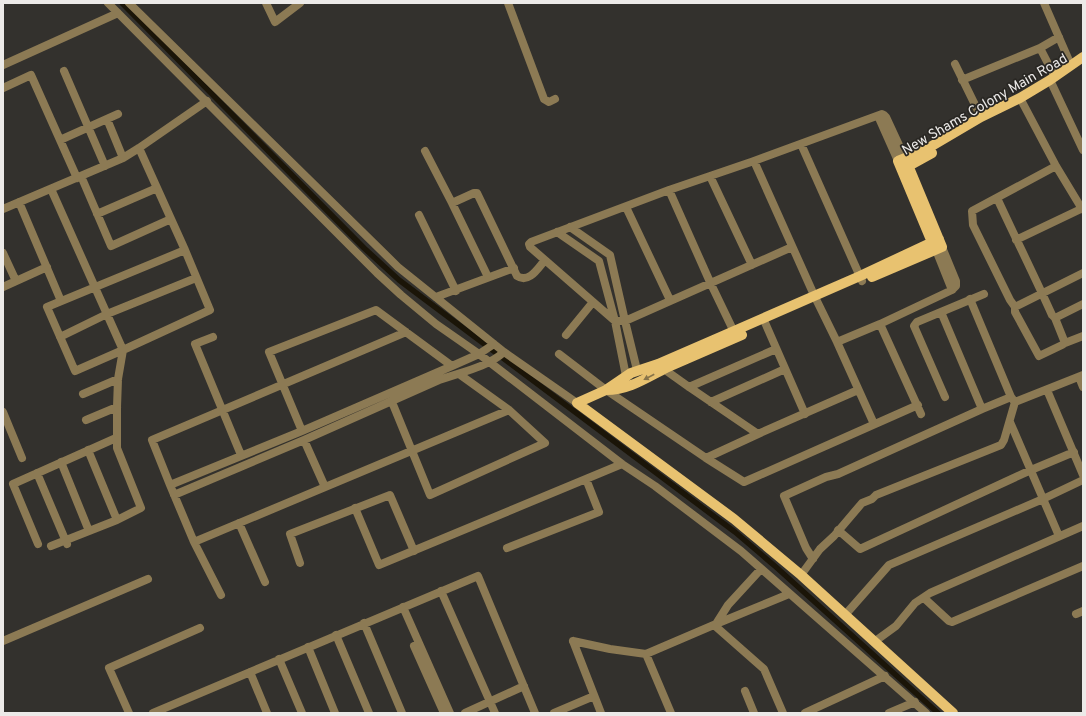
<svg xmlns="http://www.w3.org/2000/svg" width="1086" height="716" font-family="Overpass,sans-serif">
<rect width="100%" height="100%" fill="#33312d"/>
<g fill="none" stroke-linecap="round" stroke-linejoin="round">
<!-- canal -->
<path stroke="#1b1508" stroke-width="5.5" d="M122,3L364,248L399,280L735,532L776,567L938,713"/>
<!-- minor -->
<path stroke="#8c7a54" stroke-width="8" d="M108,3L377,273L401,295L436,324L479,354L622,464L655,486L741,551L926,713
M129,3L398,267L504,352L577,403
M266,3L275,22L300,3
M508,3L544,99L549,102L555,99
M1044,3L1071,65
M1040,48L1055,77
M955,64L981,117
M3,65L118,13
M64,71L105,166
M962,80L1040,48L1059,37
M1050,80L1083,150
M3,88L31,75L77,178
M1020,98L1056,166L1082,209
M878,116L898,161
M107,119L123,158
M60,140L118,114
M801,144L862,281
M139,148L185,250L210,310L123,350L75,371L47,307L185,250
M425,151L452,203L488,277
M754,161L814,295L837,342L874,424
M1056,166L972,211L973,225L1010,300L1015,307V312L1039,356L1062,345L1065,343L1083,336
M81,176L111,246L171,219
M710,176L752,265
M669,190L710,282L736,336
M997,198C1015,237 1034,275 1052,315L1055,318L1065,343
M19,202L61,301
M452,203L474,193H477L517,276C529,284 538,268 545,260
M626,207L670,300
M3,209L123,158L139,148L207,101
M97,214L157,188
M419,215L456,291
M570,227L610,255L625,321L637,370
M557,232L599,261L615,321L626,376
M1016,240L1083,208
M792,247L625,321H615L530,247L529,244L531,242L669,190L754,161L882,114L884,115L886,117L905,158
M936,250L952,290
M3,253L16,281
M3,287L47,267
M436,297L514,268
M970,299L1011,397L1014,401
M1015,307L1083,273
M941,312L982,409
M763,318L805,414
M1055,318L1083,304
M880,324L921,414
M566,335L593,302
M60,337L107,314L196,278
M213,337L195,344L241,455
M837,342L880,324L952,290L956,286V281L942,247
M559,354L606,390L706,458L744,482L918,405
M661,367L689,387L758,434
M1079,377L1083,387
M689,387L776,349
M1047,390L1083,475
M83,394L118,379
M945,397L914,326L917,322L984,294
M392,402L430,495L545,443L509,410L459,374
M711,402L785,369
M3,412L22,458
M86,420L117,407
M1010,422L1059,536
M302,431L269,352L376,310L452,366
M304,440L325,487
M88,450L117,520
M706,458L758,434L858,390
M61,462L89,531
M37,473L67,544
M170,485L152,440L406,332
M174,495L304,440L439,380C461,372 486,368 504,352
M355,508L379,565L622,464
M239,523L265,582
M838,530L860,549L1031,470L1074,452
M194,542L509,410
M38,544L13,484L116,438
M51,546L117,520L141,508L117,448V407L118,379L123,350L51,189
M507,548L599,512L586,479
M813,559L806,548L784,496L826,477L838,474L982,409L1011,397
M300,563L290,534L390,495L414,551
M801,575L820,549L834,536L862,503L872,499L876,495L1001,445L1004,440L1015,402L1083,375
M441,591L495,713
M221,595L194,542L170,485L302,431L452,366L479,354L494,344
M924,598L949,621L952,622L1083,566
M403,607L450,713
M1076,614L1083,611
M845,615L889,565L1043,499L1083,480
M364,623L402,713
M716,624L728,605L761,569
M714,625L764,669L783,713
M336,635L369,713
M3,641L148,579
M573,641L610,649L646,654L716,624L789,594
M573,641L601,713
M874,642L896,626L915,603L930,593L1083,526
M414,646L444,713
M308,647L335,713
M646,654L671,713
M279,659L302,713
M250,672L267,713
M745,691L754,713
M129,713L109,668L200,628
M153,713L478,576L535,713
M465,713L524,686
M554,713L594,696
M805,713L885,676
M889,713L915,702"/>
<!-- major -->
<path stroke="#e8c270" stroke-width="10" d="M903,169L932,153
M939,239L860,276L734,331L658,364L631,373L606,390L577,403L734,519L801,575L953,713
M934,247L898,161L925,150L981,117L1020,98L1050,80L1083,57
M872,277L942,247L905,158
M606,390C629,390 646,378 666,368C691,357 717,346 742,335"/>
</g>
<!-- one-way arrows -->
<defs><path id="oneway-solid" d="M-6-.8H1V-3.2L6.5 0L1 3.2V.8H-6Z"/></defs>
<use fill="#88744a" href="#oneway-solid" transform="translate(649 377) rotate(152)"/>
<g text-anchor="middle" dominant-baseline="central" stroke-width="3.5" stroke-linejoin="round" paint-order="stroke">
<!-- street labels -->
<g font-size="14" fill="#eceae8" stroke="#292723">
<text transform="translate(985 105) rotate(-30)">New Shams Colony Main Road</text>
</g>
</g>
<!-- border -->
<rect width="1086" height="716" fill="none" stroke="#eceae8" stroke-width="8"/>
</svg>
